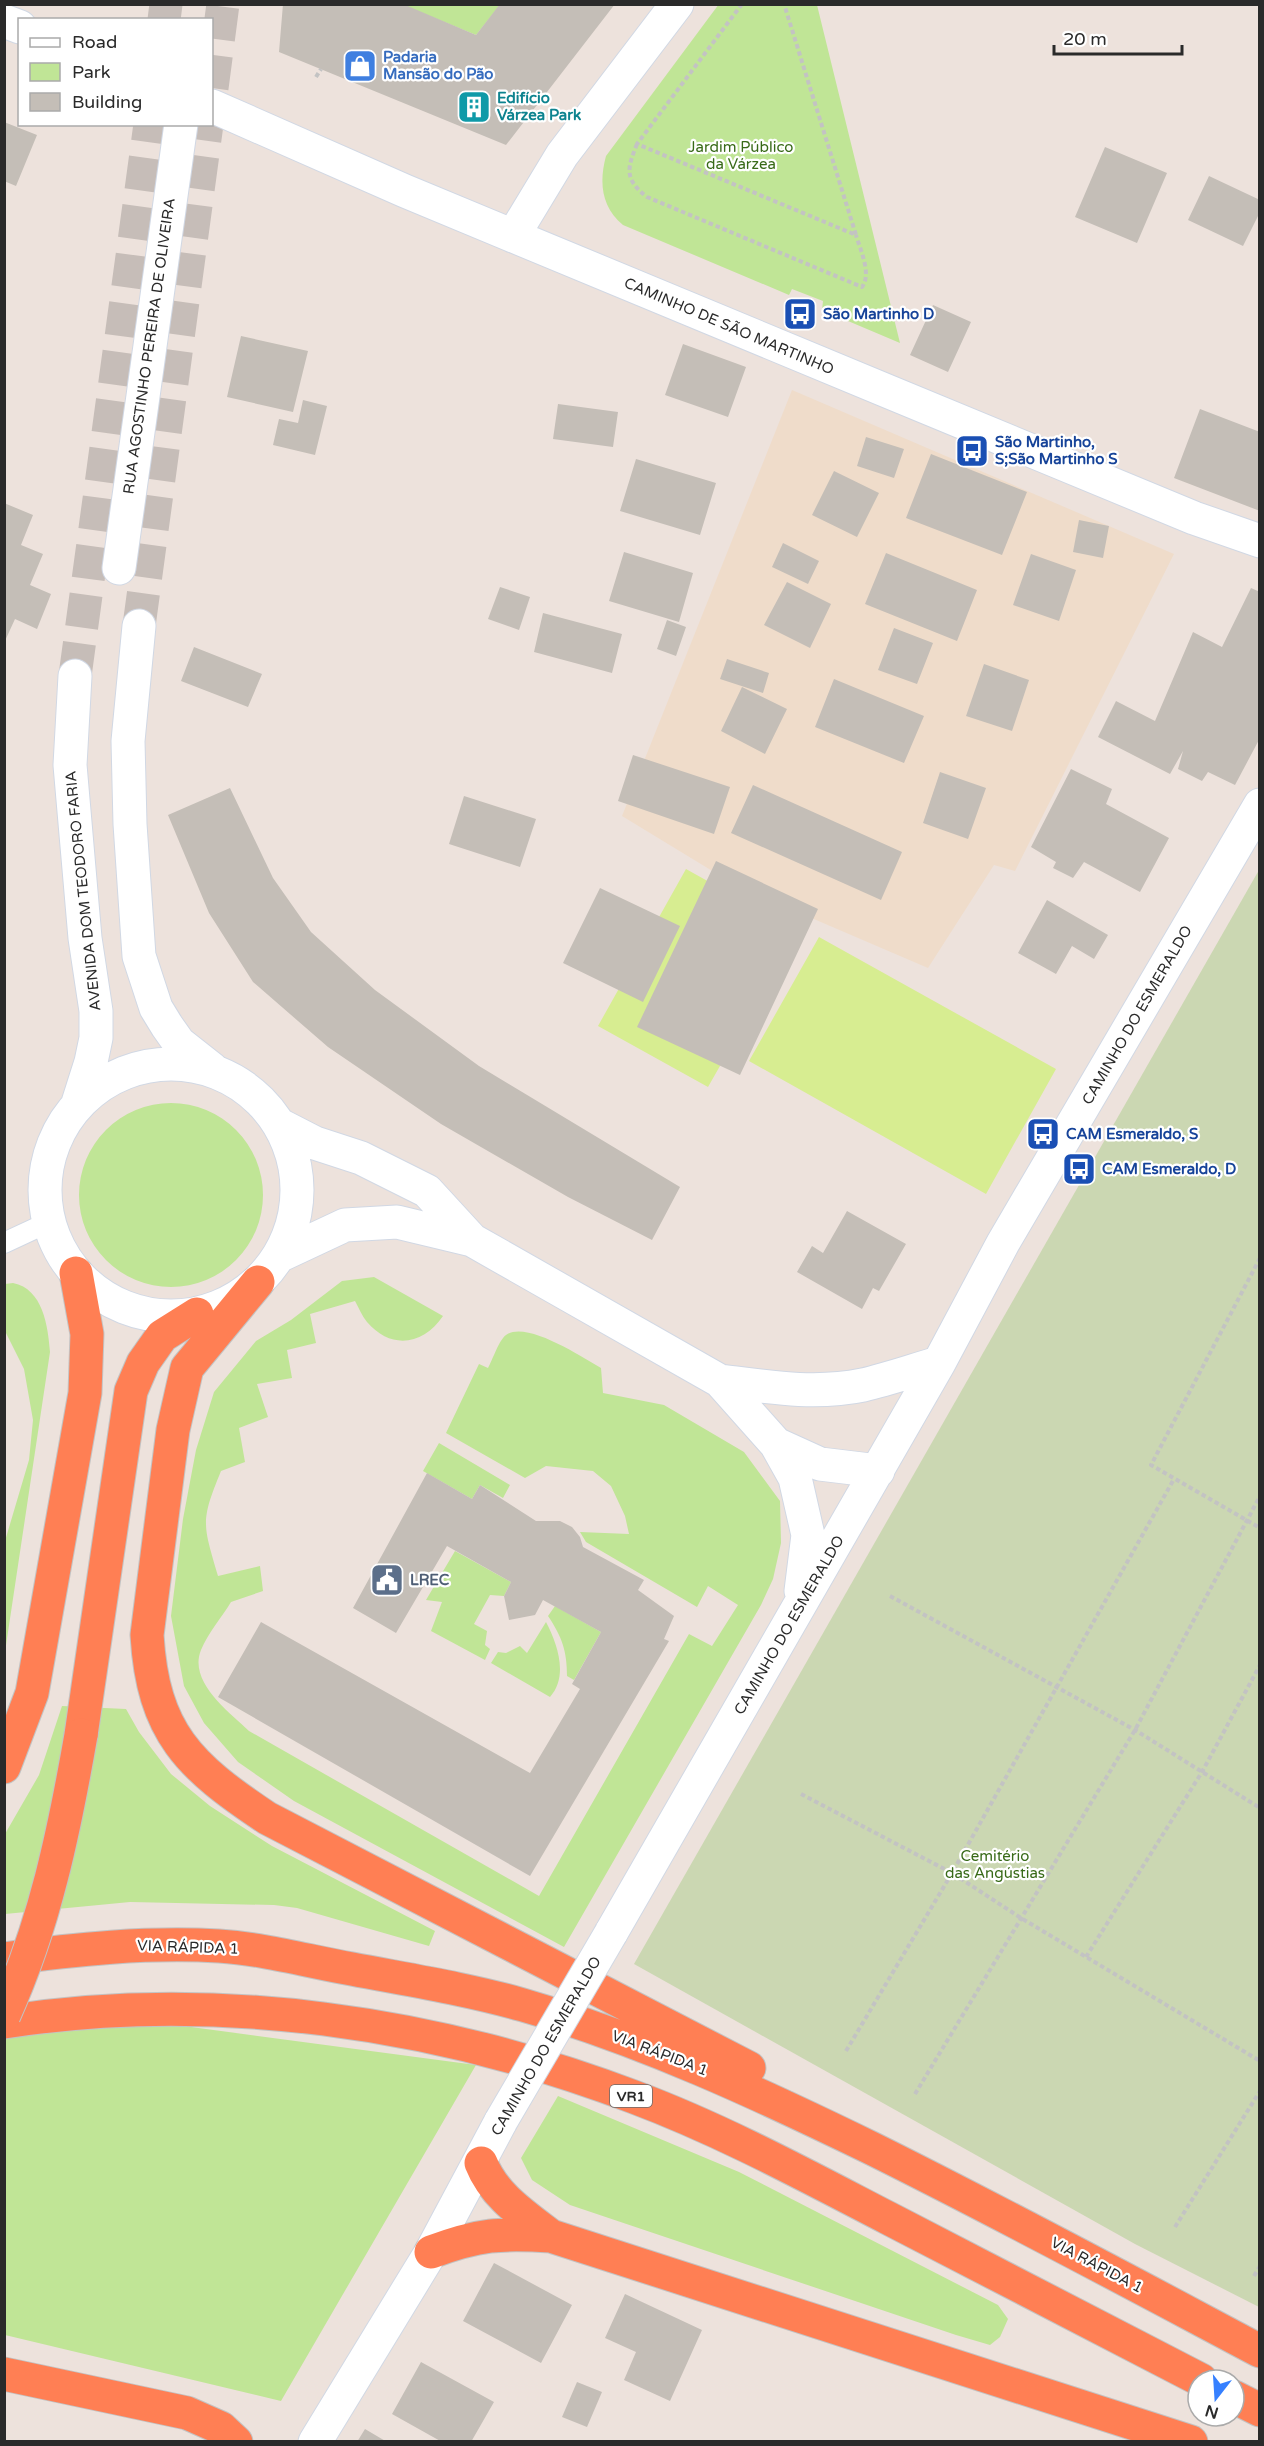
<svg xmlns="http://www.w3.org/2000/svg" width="1264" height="2446" font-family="'Varela Round',sans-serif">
<rect width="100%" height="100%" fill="#ede2dc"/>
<!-- education -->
<path fill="#efdcca" d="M792,390L1174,554L1015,871L994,865L928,968L737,886L622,816Z"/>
<!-- green -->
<path fill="#c0e596" d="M719,4L817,5L900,343L822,310L823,301L792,289L789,295L623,225C601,207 599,182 606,156Z
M403,5H500L476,35Z
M79 1195a92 92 0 1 1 184 0a92 92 0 1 1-184 0Z
M374,1277L443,1316C424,1344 392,1351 367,1322C362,1316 359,1308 355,1301L310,1314L316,1343L287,1350L292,1378L257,1384L268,1417L239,1428L245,1462L221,1471C200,1522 203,1524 218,1576L260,1566L263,1591L231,1602C222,1617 208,1633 201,1650C188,1682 229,1712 249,1731L539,1896L689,1634L712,1646L738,1605L708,1586L697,1607L586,1542L580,1532L629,1534L625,1516L611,1486L593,1471L546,1466L525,1478L446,1433L479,1364L488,1368C493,1359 499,1340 506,1335C526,1320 582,1357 601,1368L603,1393L664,1405L744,1452L780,1501L781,1543L773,1579L761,1605L564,1947L294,1801L238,1762L204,1723L184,1686L171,1616L183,1519L196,1450L214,1392L256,1341L291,1320L342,1281Z
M13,1283C43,1289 48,1326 50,1352L5,1652V1541L29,1460L33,1420L24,1369L5,1331V1284Z
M439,1443L510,1485L503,1498L480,1485L472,1499L423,1471Z
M455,1551L511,1582L504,1596L490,1595L474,1624L487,1631L485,1645L490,1649L485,1660L431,1631L442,1602L426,1600Z
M555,1606L601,1632L574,1680L567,1676C567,1651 562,1637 548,1616Z
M546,1622C557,1643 569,1676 550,1697L491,1663L498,1652L506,1653L520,1646L527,1653Z
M62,1706L126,1709L139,1732L171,1774L210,1806L272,1846L435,1931L429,1946L297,1908L274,1905L130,1902L5,1914V1834L39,1775Z
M131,2019L476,2065L281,2401L5,2335V2036Z
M558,2096L739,2172L998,2305L1008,2319L1000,2337L990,2345L956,2335L570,2205L532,2180L521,2158Z"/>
<!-- cemetery -->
<path fill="#cbd7b2" d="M1259,870V2307L1135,2244L634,1964Z"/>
<!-- pitch -->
<path fill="#d7ed91" d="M686,869L797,931L708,1087L598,1026Z
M819,937L1056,1069L986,1194L749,1061Z"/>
<!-- building -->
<path fill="#c4beb7" d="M283,4H403L476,35L500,4H615L506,145L279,52Z
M4,122L37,135L16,186L4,181Z
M1105,147L1167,173L1137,243L1075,217Z
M1209,176L1260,200V212L1243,246L1188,220Z
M933,305L971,322L948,372L910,355Z
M241,336L308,351L293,412L227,397Z
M683,344L746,367L728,417L665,395Z
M303,400L327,406L315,455L273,445L279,419L298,423Z
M558,404L618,412L613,447L553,439Z
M1200,409L1260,432V511L1174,478Z
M866,437L904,449L894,478L857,466Z
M931,454L1027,492L1002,555L906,518Z
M636,459L716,483L700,535L620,511Z
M834,471L879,493L857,537L812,515Z
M4,503L33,515L21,545L43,554L30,585L51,594L37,629L15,619L4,643Z
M1079,520L1109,526L1103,558L1073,552Z
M783,543L819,561L808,584L772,567Z
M624,552L693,573L679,622L609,601Z
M886,553L977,590L957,641L865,604Z
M1031,554L1076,570L1059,621L1013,605Z
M787,582L831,604L810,648L764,625Z
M500,587L530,597L519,630L488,619Z
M1251,588L1260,592V738L1235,785L1208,772L1202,781L1178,769L1183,751L1170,774L1098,737L1116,701L1155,721L1193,632L1222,647Z
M543,613L622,634L612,673L534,652Z
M667,620L686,627L676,656L657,649Z
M894,628L933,643L917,684L878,670Z
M194,647L262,674L248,707L181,681Z
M727,659L769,673L763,693L720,679Z
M984,664L1029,680L1012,731L966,716Z
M834,679L924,716L904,763L815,727Z
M742,687L787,709L765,754L721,731Z
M633,755L730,787L714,834L618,801Z
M1071,769L1112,789L1106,804L1169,838L1140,892L1084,862L1073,878L1053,868L1056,862L1031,847Z
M940,772L986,788L968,839L923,823Z
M753,785L902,852L881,900L731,833Z
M230,788L273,878L311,932L375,990L479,1066L680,1187L652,1240L568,1197L441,1124L328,1047L253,982L209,913L168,815Z
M464,796L536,819L520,867L449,844Z
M716,861L818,909L740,1075L637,1027Z
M600,888L680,926L643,1002L563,963Z
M1047,900L1108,935L1094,959L1072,946L1056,974L1018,953Z
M847,1211L906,1244L879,1291L873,1288L862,1309L797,1272L812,1246L823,1253Z
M427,1473L472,1499L480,1485L536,1521H560L572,1527L580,1537L583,1547L644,1580L638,1590L674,1616L664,1639L669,1641L530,1876L218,1697L261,1622L530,1773L580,1689L572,1684L601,1632L543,1600L535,1615L509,1620L504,1596L511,1582L447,1546L396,1633L353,1608Z
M494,2263L572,2305L541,2363L463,2321Z
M625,2294L702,2330L670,2401L624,2380L636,2352L605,2338Z
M421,2362L494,2402L471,2442H442L392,2414Z
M577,2382L602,2392L587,2427L562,2417Z
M365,2429L387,2442H357Z"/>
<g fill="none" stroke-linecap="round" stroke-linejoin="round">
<!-- secondary-tunnel -->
<path stroke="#c6bdb8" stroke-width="33" stroke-dasharray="33 16" stroke-linecap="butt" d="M164,20L166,4
M212,88L223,4
M139,626L207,124
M75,676L150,124"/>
<!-- lane casing -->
<g stroke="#d1d8e4" stroke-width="22">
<path id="lane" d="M4,1243L49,1222"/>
</g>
<!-- street casing -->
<g stroke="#d1d8e4" stroke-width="35">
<path id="street" d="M119,568L181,124"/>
</g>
<!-- secondary casing -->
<g stroke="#d1d8e4" stroke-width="35">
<path id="secondary" d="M4,21L20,27
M212,106L405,191L887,391L1194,518L1260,541
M513,236L562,155L677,4
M139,626L128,741L130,824L139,956L156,1008L167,1026L179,1043L212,1069
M75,676L70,765L85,938L96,1011V1038L91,1062L78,1103
M45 1190a126 126 0 1 1 252 0a126 126 0 1 1-252 0Z
M280,1125L315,1143L361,1158L427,1191L472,1240
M281,1255L345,1225L397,1222L472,1240L720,1381L776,1444L795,1478L808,1535L801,1591
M720,1381C768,1387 815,1395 863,1385C889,1379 914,1370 939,1363
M776,1444L820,1464L878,1471
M611,1933L939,1363L1003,1243L1260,805
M315,2442L431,2252L501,2121"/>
</g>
<!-- highway casing -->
<g stroke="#c3c3c3" stroke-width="35">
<path id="highway" d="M258,1282L187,1368L173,1430L147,1635C153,1733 189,1766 267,1818L749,2068
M81,1735L131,1391L143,1363L162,1336L197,1314
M4,1767L32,1693L85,1393L87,1334L76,1273
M4,1959C76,1949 147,1942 219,1946C265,1949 307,1961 352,1969C409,1980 467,1989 523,2005C644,2040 758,2093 871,2148C1002,2213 1130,2282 1260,2351
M4,2022C214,1989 437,2022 634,2097C722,2130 805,2175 888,2218C993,2272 1097,2326 1201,2380
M481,2163C494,2196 524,2215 551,2236
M431,2252C479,2234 500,2233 551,2236L1191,2442
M4,2374L187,2413L221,2428L236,2442
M1234,2397L1260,2410"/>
</g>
<!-- path -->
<path stroke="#c3c3c3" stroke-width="4" stroke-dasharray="4.5 3" stroke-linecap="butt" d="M742,4L637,144L856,235L784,4
M316,77L321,69
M637,144C627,169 624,179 647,197L862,287C872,274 860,249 856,235
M1260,1258L1151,1465L1260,1528
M890,1596L1135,1730L1260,1808
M801,1794L952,1873L1021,1918L1260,2061
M1086,1957L1202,1772L1260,1665
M846,2051L952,1873L1174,1479
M915,2094L1135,1730L1260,1496
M1175,2227L1260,2091
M1254,2276L1260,2266"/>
<!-- lane -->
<use href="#lane" stroke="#fff" stroke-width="20"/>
<!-- street -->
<use href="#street" stroke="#fff" stroke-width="33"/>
<!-- secondary -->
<use href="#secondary" stroke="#fff" stroke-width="33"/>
<!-- highway -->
<use href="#highway" stroke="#ff7f54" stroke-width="33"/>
<!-- secondary-bridge casing -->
<g stroke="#d1d8e4" stroke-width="35" stroke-linecap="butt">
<path id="secondary-bridge" d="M501,2121L611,1933"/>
</g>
<!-- highway-bridge casing -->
<g stroke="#c3c3c3" stroke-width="35" stroke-linecap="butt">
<path id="highway-bridge" d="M4,2015C45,1924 64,1832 81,1735"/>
</g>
<!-- secondary-bridge -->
<use href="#secondary-bridge" stroke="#fff" stroke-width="33"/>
<!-- highway-bridge -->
<use href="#highway-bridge" stroke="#ff7f54" stroke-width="33"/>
</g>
<!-- icons -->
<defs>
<g id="shop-square" transform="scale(1.725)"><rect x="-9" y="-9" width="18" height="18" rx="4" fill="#3f7fe0" stroke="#fff"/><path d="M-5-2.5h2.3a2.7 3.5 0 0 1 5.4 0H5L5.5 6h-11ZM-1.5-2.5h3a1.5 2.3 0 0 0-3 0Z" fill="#fff"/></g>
<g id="building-square" transform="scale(1.725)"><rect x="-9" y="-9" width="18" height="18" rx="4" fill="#0f9aa8" stroke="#fff"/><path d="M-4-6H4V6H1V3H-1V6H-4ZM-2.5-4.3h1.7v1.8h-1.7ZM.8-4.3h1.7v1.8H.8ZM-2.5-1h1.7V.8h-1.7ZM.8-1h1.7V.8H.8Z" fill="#fff"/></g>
<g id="bus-square" transform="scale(1.725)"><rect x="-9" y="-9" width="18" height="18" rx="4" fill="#1a4fb4" stroke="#fff"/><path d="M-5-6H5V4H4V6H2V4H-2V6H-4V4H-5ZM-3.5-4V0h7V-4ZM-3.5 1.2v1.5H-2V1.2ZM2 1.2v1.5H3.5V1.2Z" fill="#fff"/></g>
<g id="civic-square" transform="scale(1.725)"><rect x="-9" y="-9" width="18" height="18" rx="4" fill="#5c6f8a" stroke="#fff"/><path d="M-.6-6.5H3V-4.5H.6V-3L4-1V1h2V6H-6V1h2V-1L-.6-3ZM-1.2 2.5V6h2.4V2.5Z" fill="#fff"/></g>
</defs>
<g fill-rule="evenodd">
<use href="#shop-square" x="360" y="66"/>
<use href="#building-square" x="474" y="107"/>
<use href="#bus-square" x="800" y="314"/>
<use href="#bus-square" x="972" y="451"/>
<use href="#bus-square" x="1043" y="1134"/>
<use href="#bus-square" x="1079" y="1169"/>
<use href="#civic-square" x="387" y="1580"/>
</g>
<g text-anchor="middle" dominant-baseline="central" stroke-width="4.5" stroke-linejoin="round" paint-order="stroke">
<!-- shield labels -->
<rect fill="#fff" stroke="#6a6a6a" stroke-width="1.5" x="610" y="2085" width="42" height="22" rx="4.5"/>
<g font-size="14" font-weight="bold" fill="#2a2a2a">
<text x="631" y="2096">VR1</text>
</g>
<!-- shop labels -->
<g font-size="15" font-weight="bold" fill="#366cbe" stroke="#fff" text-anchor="start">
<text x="383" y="57">Padaria<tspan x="383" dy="17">Mansão do Pão</tspan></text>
</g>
<!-- culture labels -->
<g font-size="15" font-weight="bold" fill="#0d838f" stroke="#fff" text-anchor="start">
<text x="497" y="98">Edifício<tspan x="497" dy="17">Várzea Park</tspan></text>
</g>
<!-- park labels -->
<g font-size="15" fill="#386a18" stroke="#fff">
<text x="741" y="147">Jardim Público<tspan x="741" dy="17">da Várzea</tspan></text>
<text x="995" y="1856">Cemitério<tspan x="995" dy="17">das Angústias</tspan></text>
</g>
<!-- transit labels -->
<g font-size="15" font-weight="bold" fill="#164399" stroke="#fff" text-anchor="start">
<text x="823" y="314">São Martinho D</text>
<text x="995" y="442">São Martinho,<tspan x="995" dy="17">S;São Martinho S</tspan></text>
<text x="1066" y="1134">CAM Esmeraldo, S</text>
<text x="1102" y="1169">CAM Esmeraldo, D</text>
</g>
<!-- street labels -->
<g font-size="15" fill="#2a2a2a" stroke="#fff">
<text transform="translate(729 326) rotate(23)">CAMINHO DE SÃO MARTINHO</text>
<text transform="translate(149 346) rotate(-82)">RUA AGOSTINHO PEREIRA DE OLIVEIRA</text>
<text transform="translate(83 891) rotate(-96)">AVENIDA DOM TEODORO FARIA</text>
<text transform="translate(1137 1015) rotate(-60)">CAMINHO DO ESMERALDO</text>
<text transform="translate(789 1625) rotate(-60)">CAMINHO DO ESMERALDO</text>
<text transform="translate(188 1947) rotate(2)">VIA RÁPIDA 1</text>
<text transform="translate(546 2046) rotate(-60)">CAMINHO DO ESMERALDO</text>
<text transform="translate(660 2053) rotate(21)">VIA RÁPIDA 1</text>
<text transform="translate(1097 2265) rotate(28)">VIA RÁPIDA 1</text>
</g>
<!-- service labels -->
<g font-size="15" font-weight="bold" fill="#4e5e75" stroke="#fff" text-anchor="start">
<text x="410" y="1580">LREC</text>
</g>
</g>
<!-- border -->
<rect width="1264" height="2446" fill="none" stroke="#2a2a2a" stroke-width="12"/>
<!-- legend -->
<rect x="18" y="18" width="195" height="108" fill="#ffffff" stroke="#aaaaaa" stroke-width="1.5"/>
<rect x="30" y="38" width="30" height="9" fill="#ffffff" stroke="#aaaaaa" stroke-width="1.5"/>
<text x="72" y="48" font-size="18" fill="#2a2a2a">Road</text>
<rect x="30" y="63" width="30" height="18" fill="#c0e596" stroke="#aaaaaa" stroke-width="1.5"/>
<text x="72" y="78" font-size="18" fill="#2a2a2a">Park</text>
<rect x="30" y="93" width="30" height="18" fill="#c4beb7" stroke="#aaaaaa" stroke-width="1.5"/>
<text x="72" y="108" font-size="18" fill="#2a2a2a">Building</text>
<!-- north arrow -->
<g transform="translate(1216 2398) rotate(197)"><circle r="28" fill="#ffffff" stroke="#aaaaaa" stroke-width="1.5"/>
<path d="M0-4.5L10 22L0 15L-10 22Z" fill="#3680ff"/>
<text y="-9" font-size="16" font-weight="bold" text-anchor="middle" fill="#2a2a2a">N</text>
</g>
<!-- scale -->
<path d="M1054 45v9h128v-9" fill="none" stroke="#2a2a2a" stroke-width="3"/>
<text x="1063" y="45" font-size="18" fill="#2a2a2a" stroke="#ffffff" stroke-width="4.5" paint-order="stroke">20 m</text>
</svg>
